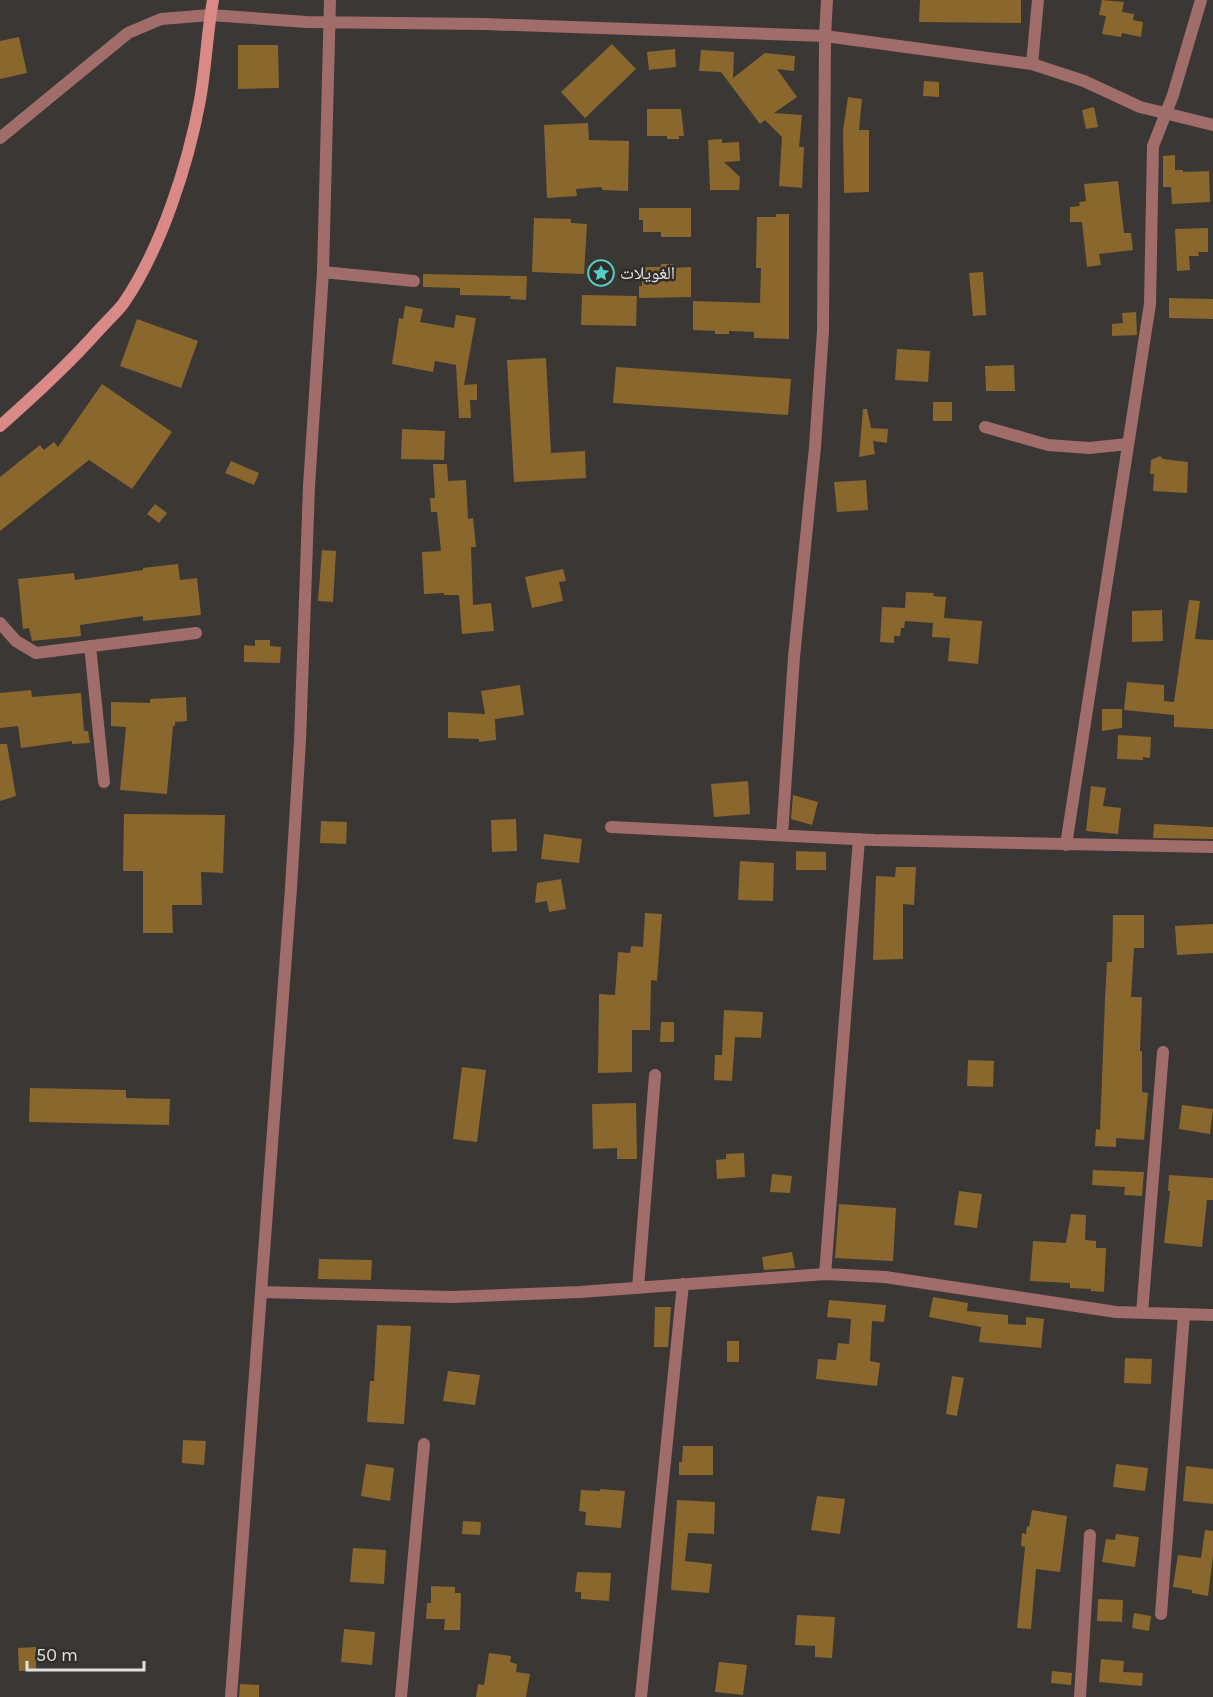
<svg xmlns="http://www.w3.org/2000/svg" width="1213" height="1697" font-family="Karla,'Noto Naskh Arabic',sans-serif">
<rect width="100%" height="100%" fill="#3b3735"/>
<!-- building -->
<path fill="#89672d" d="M920,0H1021V23L919,22Z
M1102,0L1124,2L1122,12L1134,14L1133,20L1143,22L1141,37L1122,33L1121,37L1102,34L1106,16L1099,15Z
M19,37L27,73L0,79V41Z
M612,44L636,69L585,118L561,92Z
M238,45H278L279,88L238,89Z
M675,49L676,67L649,70L647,52Z
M701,50L734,52L733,78L765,53L795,56L794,71L777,69L797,97L774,113L802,115L799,147H804L802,188L779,186L782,137L765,120L760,124L721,72L699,71Z
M924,81L939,82V97L923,96Z
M848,97L862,99L859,130H869V192L844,193L843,131Z
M1094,107L1098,127L1086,129L1082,110Z
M647,109H681L684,136H679V139H667V136H647Z
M588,123L589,140L629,141L628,191L603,190L601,187L576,189L577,196L547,198L544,125Z
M722,139V143L739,142L740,161L724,162L740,177L739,190H710L708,140Z
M1175,155V170H1183V172L1209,171L1210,202L1172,204L1171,187H1163V156Z
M1118,181L1124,233H1131L1133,250L1099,254L1101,265L1087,267L1082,222H1070V207L1080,206L1079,202L1086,201L1084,184Z
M639,208H691V237H661V232H643V220H639Z
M776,214H789V339L754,338V332L729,331V334H715V331L693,330V301L760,303L761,268H756L757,217H776Z
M534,218L571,219V223L587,224L584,274L532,272Z
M1208,228V252H1198L1199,256H1189L1190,270L1177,271L1175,229Z
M661,264H674V268L691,267V297L639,298V286H642V267H661Z
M983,272L986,315L973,316L969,273Z
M423,274L527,276L526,300L510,299L511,296L460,295V288L423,287Z
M582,295L637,296L636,326L581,325Z
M1169,298L1213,299V319L1169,318Z
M405,306L423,309L420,322L454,328L456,315L476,318L464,385L477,384V400H470L471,418H459L456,365L435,361L433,372L392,364L399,318L403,319Z
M1136,312L1137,335L1112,336V324L1123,323L1122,313Z
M137,319L198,341L181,388L120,366Z
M897,349L930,351L928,382L895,380Z
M546,358L551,453L585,451L586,478L514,482L507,360Z
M1014,365L1015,391H986L985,366Z
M616,367L791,379L788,415L613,403Z
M102,384L172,432L132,489L89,460L0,531V477L40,445L44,450L54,442L58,447Z
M933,402H952V421H933Z
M863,409H867L871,428L888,429L887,443L873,441L875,454L859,457Z
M402,429L445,431L444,460L401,459Z
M1160,456L1163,459L1188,462L1187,493L1153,491L1154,474H1150L1151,460Z
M231,461L259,473L254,485L225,473Z
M433,464H447L448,481L466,480L468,519L473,518L476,547H471L473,605L491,603L494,631L462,634L459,595H444V593L424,594L422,552L441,551L437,512H431L430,498H435Z
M866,480L868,510L837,512L834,482Z
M155,504L167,513L159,523L147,514Z
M322,550L336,551L333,602L318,601Z
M178,564L180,580L197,578L201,615L143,621V616L80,625L81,636L32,641L29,628L23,629L18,579L74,573L75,580L143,570V568Z
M563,569L566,581L559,582L563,601L532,608L525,577Z
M906,592L934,593L933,596L946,597L944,618L982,621L978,664L948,661L950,638L932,637L933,623L905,621L904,628H901L900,636H894V643L880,642L882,607L905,608Z
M1189,600L1200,601L1195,639L1213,640V729L1174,727V715L1124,710L1127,682L1164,685V701L1174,702Z
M1162,610L1163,641L1132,642V611Z
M255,640H270V646L281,647L280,663L244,662V645L255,646Z
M520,685L524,715L495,719L496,740L479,742V739L448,738V712L485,714L481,691Z
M31,690L32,697L81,693L84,731H88L90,743L72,744V741L21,748L18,726L0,728V693Z
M186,697L187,721L175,722V726H173L167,794L120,790L126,727L111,726V702L150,703V699Z
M1102,709H1122V728L1102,731Z
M1118,735L1151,737L1150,758L1143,757V760L1117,759Z
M0,744H7L16,796L0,801Z
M748,781L750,814L714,817L711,784Z
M1091,786L1106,788L1103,806L1121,808L1118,834L1086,831Z
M793,795L818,802L812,825L791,819Z
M124,814L225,815L223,873L201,872L202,905H172L173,933H143V871H123Z
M516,819L517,851L492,852L491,820Z
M321,821L347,822L346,844L320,843Z
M1154,824L1213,827V839L1153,838Z
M544,834L582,839L579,863L541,859Z
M796,851L826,852V870H796Z
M740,861L774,863L773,901L738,900Z
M896,867H916L914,905L903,904V959L873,960L876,876L895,877Z
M561,879L566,909L549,912L547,901L535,903L537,883Z
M645,913L662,914L657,981L651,980L650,1030H632V1072L598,1073L599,994L615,995L618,952L630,953L631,946L643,947Z
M1113,915H1144V948H1134L1131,997H1142L1140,1051H1142V1092L1148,1093L1144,1140L1116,1138V1147L1095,1146L1096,1129L1100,1130L1105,1000L1107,962H1112Z
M1213,924V953L1177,955L1175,926Z
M724,1010L763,1012L761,1038L735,1037L732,1081L714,1080L715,1055H722Z
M661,1022H674V1042H660Z
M968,1060L994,1061L993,1087L967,1086Z
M462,1067L486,1070L477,1142L453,1139Z
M30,1088L126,1090V1098L170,1099L169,1125L29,1122Z
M636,1103L637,1159H617V1148L593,1149L592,1104Z
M1182,1105L1213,1109L1210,1134L1179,1129Z
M744,1153L745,1177L717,1179L716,1160L726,1159V1154Z
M1093,1170L1144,1172L1142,1196L1124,1195L1125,1187L1092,1185Z
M772,1174L792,1176L790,1193L770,1192Z
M1169,1175L1213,1178V1200H1207L1202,1247L1164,1243L1170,1191H1168Z
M959,1191L982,1194L977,1228L954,1225Z
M839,1204L896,1208L893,1261L835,1258Z
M1071,1214L1086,1215L1085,1240L1096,1241V1248H1106L1104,1292L1091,1291V1289L1070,1288V1283L1030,1281L1033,1241L1066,1243Z
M792,1252L795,1268L764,1270L762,1257Z
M319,1259L372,1260L371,1280L318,1279Z
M933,1297L968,1303L967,1311L1008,1315V1324L1026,1325V1317L1044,1319L1041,1348L979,1342L981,1327L929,1317Z
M829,1300L886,1305L884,1322L872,1321L870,1361L880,1363L877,1386L816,1379L818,1359L836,1360L838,1343L849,1344L851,1319L827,1317Z
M655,1307H671L668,1347H654Z
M377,1325L411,1326L404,1424L367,1422L370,1381H374Z
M727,1341H739V1362H727Z
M1125,1358L1152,1359L1151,1384L1124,1383Z
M448,1371L480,1375L475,1405L443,1401Z
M952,1376L964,1378L957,1416L946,1414Z
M183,1440L206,1441L204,1465L182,1463Z
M683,1446H713V1475H679V1462H682Z
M366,1464L394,1468L390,1501L361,1496Z
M1116,1464L1148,1468L1145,1491L1113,1487Z
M1186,1466L1213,1469V1504L1183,1501Z
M600,1489L625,1491L621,1528L585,1525L586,1512L579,1511L581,1490L600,1491Z
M817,1496L845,1499L840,1534L811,1530Z
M677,1500L715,1502L714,1534L688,1533L685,1561L712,1564L709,1593L671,1590Z
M1032,1510L1067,1516L1060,1572L1036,1569L1031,1629L1017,1628L1025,1547L1021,1546L1022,1533L1026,1534L1027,1526L1029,1527Z
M463,1521L481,1522L480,1535L462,1534Z
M1205,1530L1213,1531V1556L1208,1596L1192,1593V1590L1173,1587L1178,1555L1201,1558Z
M1116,1534L1139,1537L1135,1567L1102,1562L1106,1539L1115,1540Z
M353,1548L386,1550L384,1584L350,1582Z
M577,1572L611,1573L609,1601L581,1599V1592H575Z
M431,1586L455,1587V1593H461L460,1630H444L445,1619H426L427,1603H431Z
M1098,1599L1123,1600L1122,1622L1097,1621Z
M1134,1613L1151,1616L1149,1631L1132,1628Z
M797,1615L835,1617L832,1658L815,1657V1646L795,1645Z
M344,1629L375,1632L372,1665L341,1662Z
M36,1647V1670L19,1671L18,1648Z
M489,1653L511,1656L510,1662L517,1664L516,1672L530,1674L526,1697H476L478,1684L484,1685Z
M1101,1659L1124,1661L1123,1672L1143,1673L1142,1686L1099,1682Z
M719,1662L747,1665L743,1695L715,1692Z
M1052,1671L1072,1673L1071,1685L1051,1683Z
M240,1684L259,1685V1697H239Z"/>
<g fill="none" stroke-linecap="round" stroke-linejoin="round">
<!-- street -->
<path stroke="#a06d6a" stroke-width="12" d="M1032,64L1038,0
M0,138L128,33L161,19L210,15L306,22L484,24L825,36L1032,64L1084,81L1140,107L1213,125
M323,272L414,281
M985,427L1048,445L1089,448L1128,444
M0,623L16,641L36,653L196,633
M90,646L104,782
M611,827L874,840L1213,847
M782,835L794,657L815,447L823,331L825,36L827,0
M1066,845L1150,304L1153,146L1173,95L1201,0
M825,1274L859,839
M638,1288L655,1075
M261,1292L452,1297L580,1292L825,1274L885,1277L1116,1312L1213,1315
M1142,1313L1163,1052
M1161,1614L1184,1314
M231,1697L291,888L300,741L309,486L323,272L330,0
M401,1697L424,1444
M641,1697L683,1284
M1080,1697L1090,1535"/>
<!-- secondary -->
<path stroke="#d98986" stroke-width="12" d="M0,426C34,396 68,365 98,331C106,322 116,313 123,304C161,249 188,165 200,100C206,67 207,33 213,0"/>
</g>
<!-- icons -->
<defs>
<g id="sight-ring" transform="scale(1.35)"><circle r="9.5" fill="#302d2b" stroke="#55cec6" stroke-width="1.5"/><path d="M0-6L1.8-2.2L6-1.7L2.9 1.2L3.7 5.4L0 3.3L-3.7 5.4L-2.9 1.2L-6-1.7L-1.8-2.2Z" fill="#55cec6"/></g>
</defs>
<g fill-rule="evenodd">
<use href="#sight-ring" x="601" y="273"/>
</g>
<g text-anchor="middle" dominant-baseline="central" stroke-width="5" stroke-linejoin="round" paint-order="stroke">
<!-- poi labels -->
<g font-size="18" fill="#e2e0df" stroke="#302d2b" text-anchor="start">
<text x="620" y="273">الغويلات</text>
</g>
</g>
<!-- scale -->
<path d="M27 1661v9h117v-9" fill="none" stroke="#e2e0df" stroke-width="3"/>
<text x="36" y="1661" font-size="18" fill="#e2e0df" stroke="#302d2b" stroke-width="4.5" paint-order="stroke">50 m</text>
</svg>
